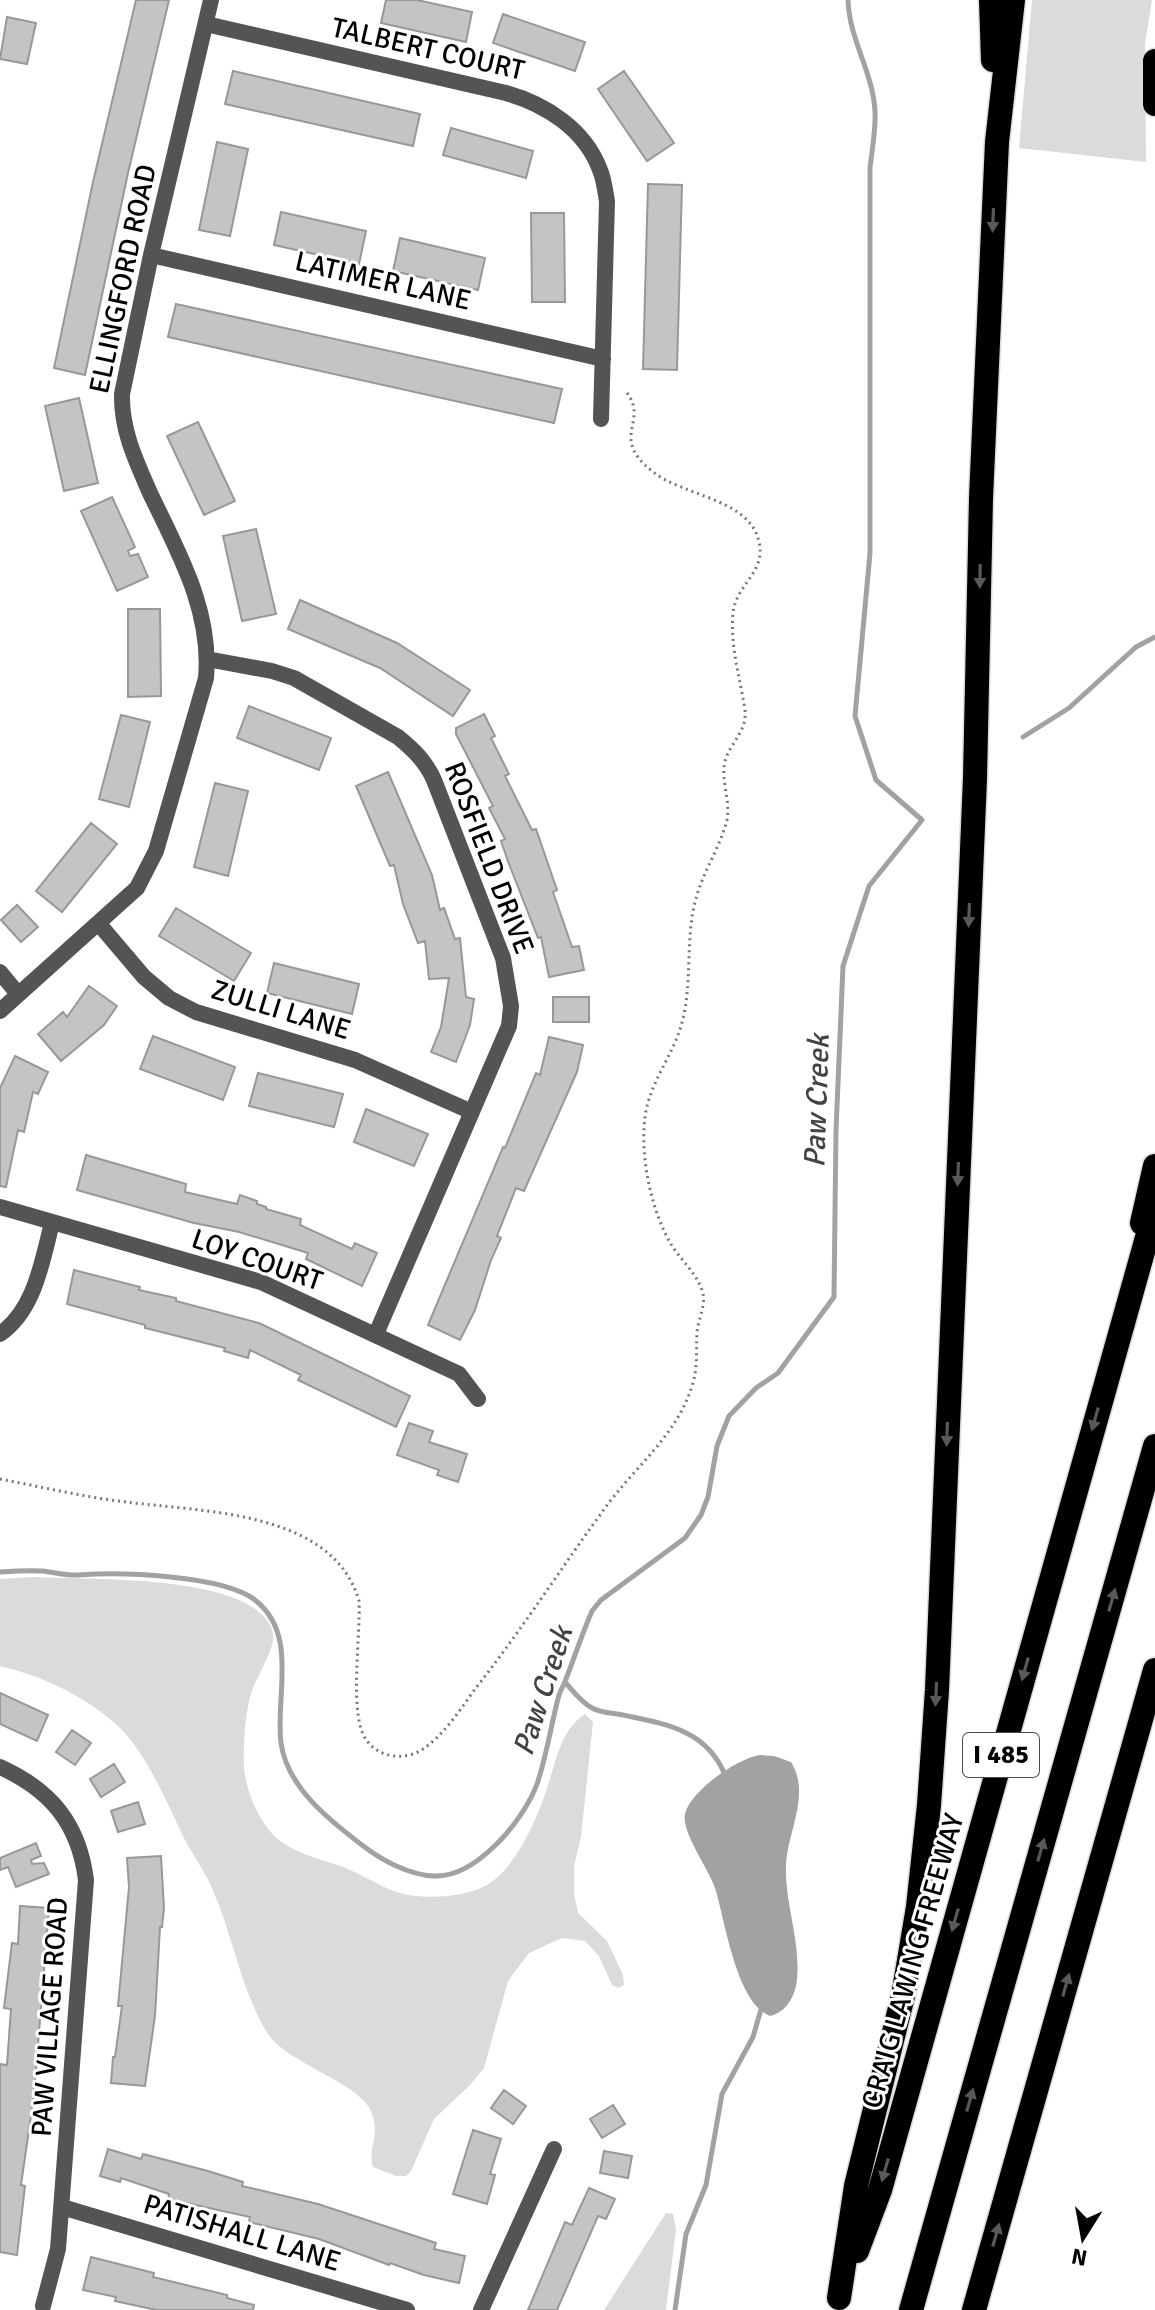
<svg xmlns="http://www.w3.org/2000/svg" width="1155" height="2310" font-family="Signika,sans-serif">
<rect width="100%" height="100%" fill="#fff"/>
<!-- green -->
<path fill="#dbdbdb" d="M1032,0H1152L1145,44L1146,162L1019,148Z
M32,1577C87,1580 230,1574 266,1619C271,1626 274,1631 273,1641C269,1660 255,1678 250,1697C245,1716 242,1756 245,1775C248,1794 257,1815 269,1830C289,1855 323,1858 350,1870C371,1879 393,1895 417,1896C436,1898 465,1896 483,1887C516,1871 539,1815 549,1782C557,1757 562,1729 585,1714L593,1722L581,1837L574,1866V1893L578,1913L607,1941L623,1975L624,1985L619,1988L612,1985L599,1956L585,1941L562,1938L529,1953L508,1981L484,2068L470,2085L434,2119L411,2171L406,2176H396L373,2167C367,2148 382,2133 370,2109C356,2082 286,2062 268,2034C241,1991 234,1939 214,1893C207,1874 194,1857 185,1840C168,1805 148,1757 122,1730C90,1698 43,1676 0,1666V1579Z
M666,2213L673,2214L676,2229L666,2310H604Z"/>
<!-- water -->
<path fill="#a2a2a2" d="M760,1755L774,1756L791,1762C811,1794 788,1830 786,1864C784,1904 803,1946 796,1986C793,2000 784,2013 770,2016C736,2003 725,1919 715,1888C709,1869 681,1832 685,1814C690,1791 738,1758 760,1755Z"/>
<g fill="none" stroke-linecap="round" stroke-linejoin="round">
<!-- stream -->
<path stroke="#a2a2a2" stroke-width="5" d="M1023,737L1069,708L1136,647L1155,637
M0,1572C14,1571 28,1570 42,1571C54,1572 67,1576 79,1575C120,1572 223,1575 255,1600C299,1634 275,1696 281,1743C287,1787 329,1820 362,1845C381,1860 409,1875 434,1876C476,1878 524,1820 537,1784C547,1755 551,1724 559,1695C561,1689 564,1685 566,1679C575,1656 582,1634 592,1611L601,1600L685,1538L701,1515L708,1497L717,1446L729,1416L756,1388L778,1373L834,1297L836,1130L843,966L869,886L922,820L876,780L855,716L870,553V168C872,150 876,130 875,111C873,72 849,39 848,0
M565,1682C573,1691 581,1702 592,1708C601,1713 613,1713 623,1715C666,1724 707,1730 725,1775
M675,2310L686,2234L706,2185L722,2094L753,2037L762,2006"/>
</g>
<!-- building -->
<path fill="#c4c4c4" stroke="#989898" stroke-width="2" d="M136,0H169L128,173L85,375L54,368L93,182Z
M386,0H417L472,12L466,42L381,23Z
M503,14L585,42L575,71L493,43Z
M7,17L36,23L27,64L0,59Z
M233,71L420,114L413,146L225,104Z
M624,71L674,143L647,161L598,89Z
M451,128L533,151L526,178L443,155Z
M217,142L248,149L230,236L199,230Z
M648,184L682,185L677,370L643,369Z
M281,212L366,231L359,264L274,245Z
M531,213H564L565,302H532Z
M400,238L485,258L478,290L393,271Z
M176,304L562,389L554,423L168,337Z
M79,398L98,483L64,491L45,406Z
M198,422L235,501L204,515L167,436Z
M112,497L135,547L128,551L130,556L138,554L148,577L117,591L81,511Z
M256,529L276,614L242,621L223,536Z
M300,600L397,643L470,690L453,716L380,668L288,629Z
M128,609H160L161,696L128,697Z
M249,706L331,738L319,770L237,738Z
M484,714L495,736L491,738L509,774L505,776L532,830L536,829L557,890L553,892L572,947L579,946L584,970L549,977L541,937L538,938L509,864L501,841L505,839L489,808L493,806L456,734V728Z
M121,715L150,722L129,807L99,799Z
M388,772L432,875L440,910L444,908L455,939L460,938L466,997L474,999L470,1025L456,1062L431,1052L441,1027L449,978L429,979L425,941L418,943L403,904L394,865L390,866L356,786Z
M215,783L248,791L228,876L194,867Z
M91,823L117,844L62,912L36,891Z
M17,905L38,927L21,942L1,920Z
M176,908L251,953L234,981L159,936Z
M274,963L359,984L352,1014L267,993Z
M89,986L117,1006L104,1025L61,1061L38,1034L63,1012L67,1017Z
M553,997H589V1022H553Z
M153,1036L235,1067L223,1100L140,1069Z
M549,1037L583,1045L577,1072L524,1191L516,1188L497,1236L501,1238L491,1260L475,1310L460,1340L428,1325L503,1147L505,1148L536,1073L540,1075Z
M15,1056L48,1072L38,1094L33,1092L24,1132L18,1130L6,1187L0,1186V1088Z
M258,1073L343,1094L334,1127L249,1106Z
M366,1109L428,1134L414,1166L354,1142Z
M86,1155L186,1184L185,1192L237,1204L240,1195L257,1201V1204L266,1207V1209L301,1219L300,1225L352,1249L355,1243L377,1253L362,1286L306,1259L308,1253L239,1232L194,1223L77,1190Z
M74,1270L140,1287L139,1290L176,1298V1301L259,1323L410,1396L396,1427L298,1380L301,1375L250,1350L248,1358L224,1351L225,1348L145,1328V1325L67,1304Z
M409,1423L433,1431L429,1442L467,1454L458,1482L437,1475L439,1470L397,1455Z
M0,1693L48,1715L37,1741L0,1724Z
M72,1730L91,1743L75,1765L56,1752Z
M114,1764L125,1782L101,1797L90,1779Z
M138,1802L145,1824L118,1832L111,1811Z
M36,1843L41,1856L31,1860L32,1864L44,1863L49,1874L16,1887L8,1867L0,1870V1858Z
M161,1856L164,1908L162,1927H160L155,2016L145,2086L111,2083L113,2057H115L122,2006H118L129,1887L127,1858Z
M20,1906L49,1908L34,2095L21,2185L25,2186L17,2255L0,2252V2064L7,2065L11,2009L4,2008L12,1943L18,1944Z
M504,2090L526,2106L513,2124L491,2108Z
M613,2105L625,2124L602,2138L590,2119Z
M473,2130L501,2139L490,2174L495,2175L487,2204L453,2194Z
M108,2149L141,2159L143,2154L208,2171L243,2182L242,2186L318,2204L436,2243L434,2249L465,2256L459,2283L424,2275L390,2263L389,2265L319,2239L249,2222L250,2217L168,2199L169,2194L121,2178L120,2182L100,2176Z
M604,2151L632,2156L628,2178L600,2173Z
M589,2188L615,2199L606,2219L598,2216L557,2310H528L565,2222L572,2225Z
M91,2257L154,2273L153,2277L227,2295V2298L254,2305L253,2310H156L115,2301L116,2297L83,2290Z"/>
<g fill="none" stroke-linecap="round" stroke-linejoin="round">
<!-- motorway casing -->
<g stroke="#dbdbdb" stroke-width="27">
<path id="motorway" d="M991,0L993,60
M1155,61V104
M1142,1223L1155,1166
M857,2251L880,2190L1155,1209
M839,2298L856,2186L903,1996L918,1907L929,1805L937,1690L975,778L981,498L997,142L1013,0
M911,2310L1155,1446
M974,2310L1155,1670"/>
</g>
<!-- path -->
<path stroke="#767676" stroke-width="3" stroke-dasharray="2 4" stroke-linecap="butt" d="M0,1479C42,1487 84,1497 126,1502C202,1512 333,1510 359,1601C361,1635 348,1717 367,1741C380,1758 405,1761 423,1749C444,1735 460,1710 475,1689C521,1631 561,1568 605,1508C634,1468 677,1435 692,1386C698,1368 696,1352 697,1333C698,1318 707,1305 702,1290C696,1273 682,1261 672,1246C651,1211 640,1157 645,1117C649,1084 672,1057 681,1026C693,986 685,943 695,902C702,873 720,848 727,820C731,798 719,777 726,758C732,741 747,731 745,710C740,677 730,647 733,613C736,584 766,573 759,542C750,498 681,496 652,471C609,437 649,422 627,393"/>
<!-- minor -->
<path stroke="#545454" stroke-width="16" d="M206,24L506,93C545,104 585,129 600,170C604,179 605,191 607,201L601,419
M151,255L603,359
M207,659L272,671L294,678L398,737C414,750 426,762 434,780L503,958L511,1006L509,1026L376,1334
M99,924L144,977L169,998L196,1012L355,1060L472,1112
M0,972L18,994
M0,1011L137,888L156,851L206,678C212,610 178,552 150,493C136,461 121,430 122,394L151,255L211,0
M0,1207L261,1282L459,1374L478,1399
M0,1334C35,1310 42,1261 52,1223
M0,1767C51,1790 79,1824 86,1880L58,2249L43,2306
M62,2207L407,2310
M481,2310L554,2149"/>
<!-- motorway -->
<use href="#motorway" stroke="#000" stroke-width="24"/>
</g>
<!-- one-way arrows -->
<defs><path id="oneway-solid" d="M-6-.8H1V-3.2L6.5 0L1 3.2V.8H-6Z" transform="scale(2)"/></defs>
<g fill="#595959">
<use href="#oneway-solid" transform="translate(993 220) rotate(92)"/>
<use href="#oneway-solid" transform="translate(980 576) rotate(91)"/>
<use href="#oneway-solid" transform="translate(969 915) rotate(92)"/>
<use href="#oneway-solid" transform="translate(958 1174) rotate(92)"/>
<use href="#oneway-solid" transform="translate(1095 1419) rotate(106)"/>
<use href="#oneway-solid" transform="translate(947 1434) rotate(92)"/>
<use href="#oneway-solid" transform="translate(1112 1600) rotate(-74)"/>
<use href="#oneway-solid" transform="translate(1025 1669) rotate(106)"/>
<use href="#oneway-solid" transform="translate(936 1694) rotate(93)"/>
<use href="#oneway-solid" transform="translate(1041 1850) rotate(-74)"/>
<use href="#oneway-solid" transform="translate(955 1920) rotate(106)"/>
<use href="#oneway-solid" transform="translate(1066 1985) rotate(-74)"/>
<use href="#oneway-solid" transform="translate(970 2100) rotate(-74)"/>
<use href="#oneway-solid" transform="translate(885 2170) rotate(106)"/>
<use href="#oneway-solid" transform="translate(996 2235) rotate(-74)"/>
</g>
<g text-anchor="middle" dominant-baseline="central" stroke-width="6" stroke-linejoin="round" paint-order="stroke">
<!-- shield labels -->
<rect fill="#fff" stroke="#4c4c4c" stroke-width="2" x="963" y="1733" width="76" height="44" rx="6"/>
<g font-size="26" font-weight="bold" fill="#000">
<text x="1001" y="1755">I 485</text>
</g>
<!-- street labels -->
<g font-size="28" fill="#000" stroke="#fff">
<text transform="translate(428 49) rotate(13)">TALBERT COURT</text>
<text transform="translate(123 279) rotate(-78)">ELLINGFORD ROAD</text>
<text transform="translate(383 281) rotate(13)">LATIMER LANE</text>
<text transform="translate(489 858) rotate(69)">ROSFIELD DRIVE</text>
<text transform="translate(281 1010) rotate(17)">ZULLI LANE</text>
<text transform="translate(257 1260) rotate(19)">LOY COURT</text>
<text transform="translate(913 1961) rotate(-74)">CRAIG LAWING FREEWAY</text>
<text transform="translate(50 2017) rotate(-86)">PAW VILLAGE ROAD</text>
<text transform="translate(242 2233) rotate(17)">PATISHALL LANE</text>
</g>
<!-- water labels -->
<g font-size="30" font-style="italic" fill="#434343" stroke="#fff">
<text transform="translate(817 1101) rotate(-88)">Paw Creek</text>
<text transform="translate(543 1691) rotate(-72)">Paw Creek</text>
</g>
</g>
<!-- north arrow -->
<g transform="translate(1083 2238) rotate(191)" stroke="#ffffff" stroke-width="6" paint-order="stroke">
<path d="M0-6L14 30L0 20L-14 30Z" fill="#000000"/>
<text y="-12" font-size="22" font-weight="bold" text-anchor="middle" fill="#000000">N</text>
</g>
</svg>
